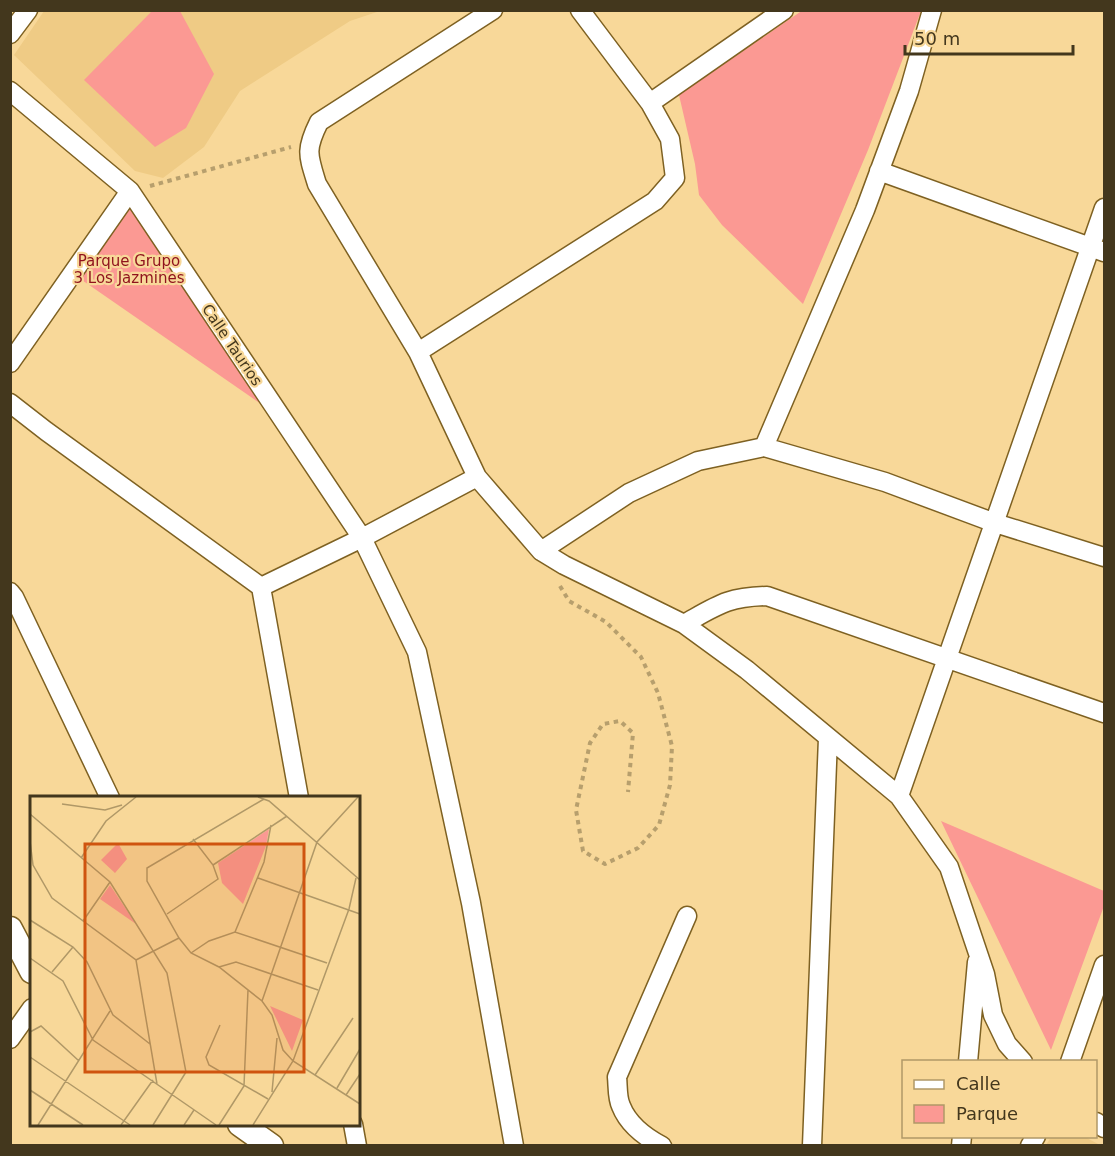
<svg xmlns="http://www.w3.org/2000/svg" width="1115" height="1156" font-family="'DejaVu Sans',sans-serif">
<rect width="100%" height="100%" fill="#f8d899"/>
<!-- built -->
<path fill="#efcb85" d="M44,11H380L350,21L240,91L204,147L163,178L135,171L14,55Z
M1051,1137H1085L1100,1145H1046Z"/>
<!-- park -->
<path fill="#fb9993" d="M803,10L921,11L868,150L803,304L722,225L699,195L695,164L679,95Z
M152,11H180L214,74L186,128L155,147L84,80Z
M130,204L261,404L79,278Z
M941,821L1104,891V906L1051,1050Z"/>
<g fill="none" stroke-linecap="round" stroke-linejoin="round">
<!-- minor casing -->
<g stroke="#7e6122" stroke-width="21">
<path id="minor" d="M493,10L319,122C305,150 308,155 317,184L418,352L477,477L541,551L564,565L684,624L747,670L899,796L949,867L985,974L993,1015L1007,1044L1023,1062
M10,34L28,10
M10,91L130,191L362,538L417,652L471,903L514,1146
M650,103L784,10
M879,171L1104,252
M418,352L655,201L675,178L670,139L650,103L580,10
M10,363L130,191
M10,403L46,431L261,587L299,798
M764,447L865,210L909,91L932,10
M541,551L629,493L698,461L764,447L885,482L995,523L1104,557
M261,587L362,538L477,477
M10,592L14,597L110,798
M684,624C718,605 727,597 767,596L1104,713
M899,796L1104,208
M10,1039L32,1008
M968,1062L977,962
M1070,1062L1104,965
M1096,1122L1104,1128
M353,1124L357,1146
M662,1146C645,1137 628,1124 621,1106C617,1098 618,1086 617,1077L687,916
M812,1146L828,738
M961,1146L962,1136
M1030,1146L1036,1136"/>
</g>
<!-- tertiary casing -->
<g stroke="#7e6122" stroke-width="27">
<path id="tertiary" d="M10,929L32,971
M240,1124L271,1146"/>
</g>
<!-- path -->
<path stroke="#b79f6d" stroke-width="4" stroke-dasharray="4.5 4.5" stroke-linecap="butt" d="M150,186L291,147
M560,586L569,601L606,622L641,657L658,693L672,746L670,785L659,825L638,848L605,864L583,851L576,810L590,743L603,724L620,721L633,733L628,792"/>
<!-- minor -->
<use href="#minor" stroke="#fff" stroke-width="18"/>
<!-- tertiary -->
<use href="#tertiary" stroke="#fff" stroke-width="24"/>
</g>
<g text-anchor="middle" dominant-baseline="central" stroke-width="4.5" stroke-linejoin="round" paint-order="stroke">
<!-- park labels -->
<g font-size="15" fill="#8f121d" stroke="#f8d899">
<text x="129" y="261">Parque Grupo<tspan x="129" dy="17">3 Los Jazmines</tspan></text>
</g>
<!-- street labels -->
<g font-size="15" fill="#43371d" stroke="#f8d899">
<text transform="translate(232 345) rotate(56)">Calle Taurios</text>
</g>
</g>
<!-- overview -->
<g transform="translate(30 796)">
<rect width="330" height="330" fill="#f8d899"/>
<path d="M239,33L236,50L213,108L192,87L188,67ZM88,47L97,63L85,77L71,64ZM80,89L106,128L70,103ZM240,210L273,224L262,255Z" fill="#fb9993"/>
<path fill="none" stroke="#b09867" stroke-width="1.5" d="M228,1L239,5L330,84M234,3L117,72V85L149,142L161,157L189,171L232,205L242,219L253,254L263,265L330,308M32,8L75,14L92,9M0,18L80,86L137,177L156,276L123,329M0,45L3,69L22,102L106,164L127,288M51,62L76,25L106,1M183,69L257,20M228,82L330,118M137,118L188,83L183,69L163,43M0,124L43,151L57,166L83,219L120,248M53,125L80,86M205,136L234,66L241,29M161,157L179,145L205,136L297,167M0,162L33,185L63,244L186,329M106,164L149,142M189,171L206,166L288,194M22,176L43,151M232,205L287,46L328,1M190,229L176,261L179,269L238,303M0,236L11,230L49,265M0,261L100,329M285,279L323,222M307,292L330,253M0,294L53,329M242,296L247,242M316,299L330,278M8,329L80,215M91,329L123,284M154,329L164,314M189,329L214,290L218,194M223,329L263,265L319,113L326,82"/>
<path fill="#cf540f" fill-opacity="0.15" stroke="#cf540f" stroke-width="3" d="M55,48H274V276H55Z"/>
<rect width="330" height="330" fill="none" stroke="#43371d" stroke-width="3"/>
</g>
<!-- border -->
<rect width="1115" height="1156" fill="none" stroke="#43371d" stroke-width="24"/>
<!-- legend -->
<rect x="902" y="1060" width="195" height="78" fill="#f8d899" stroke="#b09867" stroke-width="1.5"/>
<rect x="914" y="1080" width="30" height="9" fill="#ffffff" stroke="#b09867" stroke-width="1.5"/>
<text x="956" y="1090" font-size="18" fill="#43371d">Calle</text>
<rect x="914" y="1105" width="30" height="18" fill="#fb9993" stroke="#b09867" stroke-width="1.5"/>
<text x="956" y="1120" font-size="18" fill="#43371d">Parque</text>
<!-- scale -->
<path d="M905 45v9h168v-9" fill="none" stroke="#43371d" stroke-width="3"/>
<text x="914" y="45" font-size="18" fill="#43371d" stroke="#f8d899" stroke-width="4.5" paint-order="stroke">50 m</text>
</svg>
